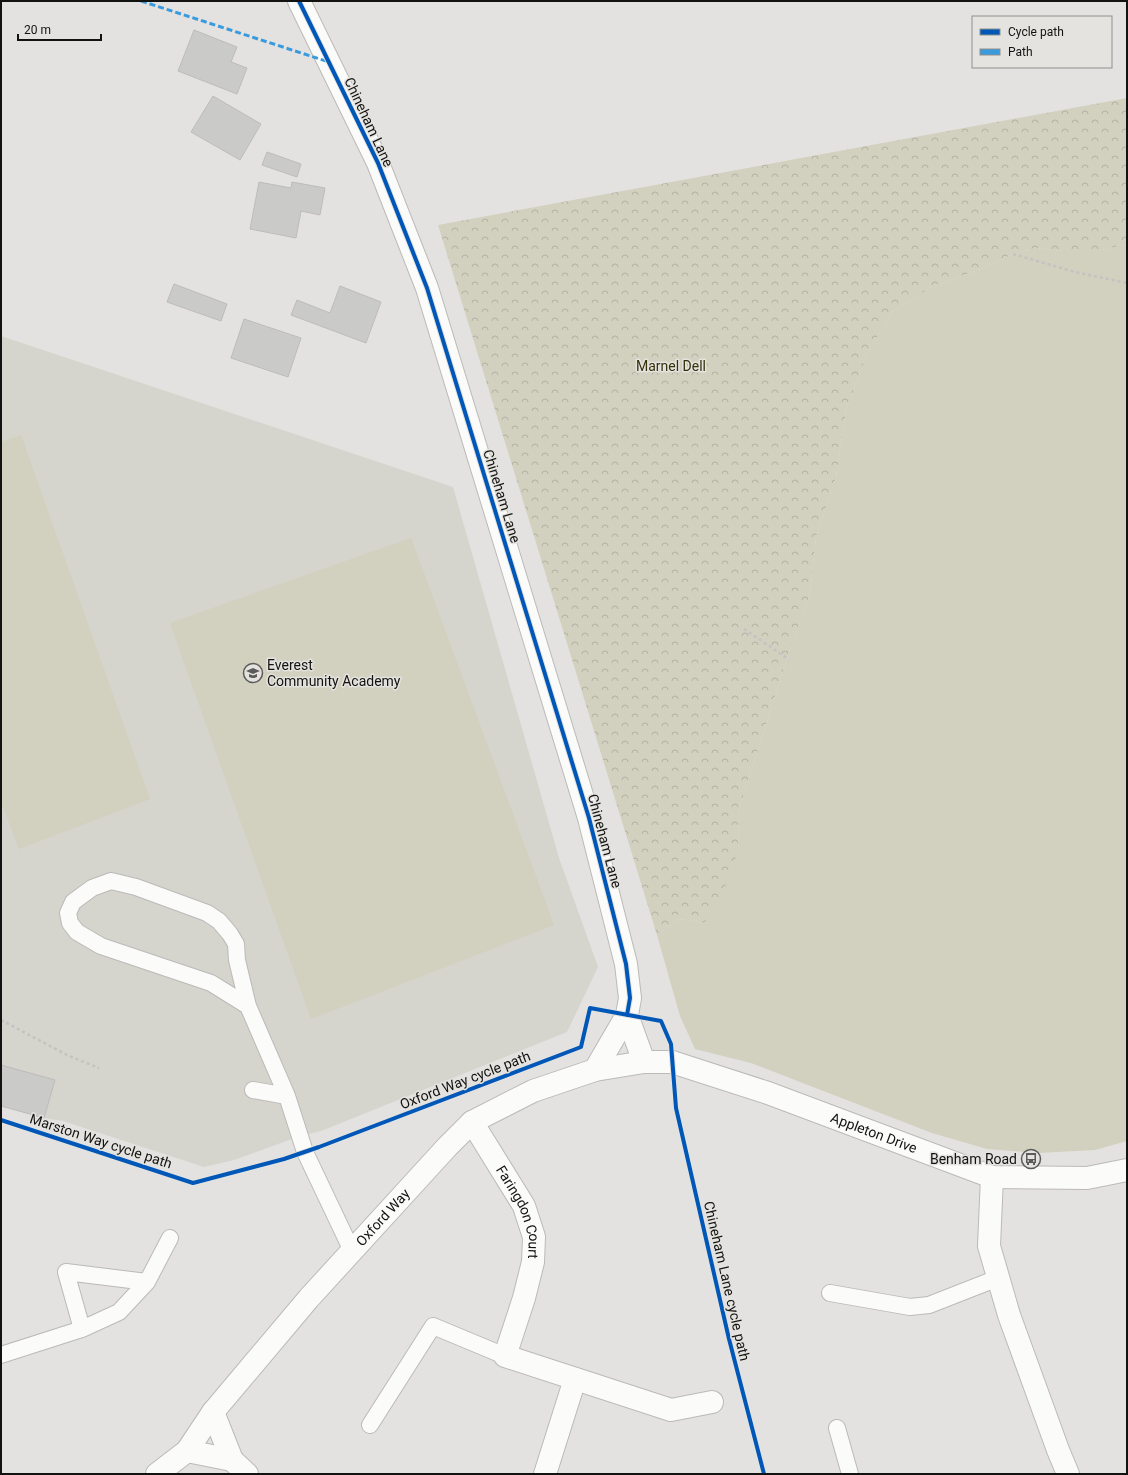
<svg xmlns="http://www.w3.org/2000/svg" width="1128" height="1475" font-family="Roboto,sans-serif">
<defs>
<pattern id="forest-crowns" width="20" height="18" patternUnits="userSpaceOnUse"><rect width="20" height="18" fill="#d2d0be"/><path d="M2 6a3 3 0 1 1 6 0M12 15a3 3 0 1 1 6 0" fill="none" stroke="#b3b2a2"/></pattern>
</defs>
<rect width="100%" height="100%" fill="#e3e2e0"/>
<!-- built -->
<path fill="#d5d4cd" d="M1,336L453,487L559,858L598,967L567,1032L321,1131L300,1136L234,1160L204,1167L63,1121L44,1118L1,1106Z"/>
<!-- green -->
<path fill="#d2d0be" d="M1127,244V1141L1095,1150L1038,1153L987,1149L932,1133L751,1063L695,1049L680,1016L657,935L679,919L705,923L739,849L738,813L787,658L810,594L816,537L836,477L846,411L866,356L892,312L931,287L981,269L1013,254L1035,248L1063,251H1097Z
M21,435L150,799L19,849L1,801V442Z
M411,538L554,925L311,1019L170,623Z"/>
<!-- forest -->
<path fill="url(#forest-crowns)" d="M1127,98V244L1097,251H1063L1035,248L1013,254L981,269L931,287L892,312L866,356L846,411L836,477L816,537L810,594L787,658L738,813L739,849L725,887L705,923L679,919L657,935L438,225Z"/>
<!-- building -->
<path fill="#cacac8" stroke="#bdbcbb" d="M194,30L237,47L231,62L247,68L237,94L178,71Z
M213,96L261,124L240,160L191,132Z
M267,152L301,164L297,177L262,165Z
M259,182L291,188L292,182L325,188L320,215L301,211L296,238L250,229Z
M174,284L227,304L221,321L167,302Z
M340,286L381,302L366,343L291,315L297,300L330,313Z
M244,319L301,338L288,377L231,358Z
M1,1065L55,1080L44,1118L1,1106Z"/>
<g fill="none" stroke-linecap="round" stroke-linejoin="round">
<!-- service casing -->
<g stroke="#bbbab8" stroke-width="18">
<path id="service" d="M248,1006L211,983L101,946L77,932L70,923L68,913L73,902L92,888L111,881L136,887L207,913L219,921L230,934L236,944L237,960L248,1006L287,1096L305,1152L352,1251
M253,1090L287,1096
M830,1293L910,1307L929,1305L998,1278
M82,1329L66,1272L147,1282
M1,1355L82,1329L119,1312L147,1282L170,1238
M370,1425L433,1326L505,1356
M837,1428L850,1474"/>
</g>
<!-- minor casing -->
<g stroke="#bbbab8" stroke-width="24">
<g id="minor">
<path id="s1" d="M672,1062L768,1093L992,1177L1087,1178L1127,1170"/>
<path id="s2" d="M472,1122L524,1206L534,1237L533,1262L524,1298L505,1356L671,1410L712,1402"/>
<path d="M992,1177L989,1246L1009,1315L1058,1450L1068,1474"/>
<path d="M545,1474L575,1379"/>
</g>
</g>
<!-- tertiary casing -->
<g stroke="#bbbab8" stroke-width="24">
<g id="tertiary">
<path d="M299,1L378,163L427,288L589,818L626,964L630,998L627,1015L595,1070"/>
<path d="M627,1015L644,1062"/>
<path d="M213,1412L232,1460L247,1474"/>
<path d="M187,1451L232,1460"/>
<path id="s3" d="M157,1474L187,1451L213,1412L309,1298L447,1147L472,1122L533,1091L595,1070L644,1062H672"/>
</g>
</g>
<!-- path -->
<path stroke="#c3c3c2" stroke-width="2.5" stroke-dasharray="3 3" stroke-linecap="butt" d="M1013,254L1075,272L1127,283
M744,629L787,658
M1,1020L69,1056L99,1068"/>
<!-- service -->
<use href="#service" stroke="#fbfbfa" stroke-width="16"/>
<!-- minor -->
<use href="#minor" stroke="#fbfbfa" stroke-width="22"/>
<!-- tertiary -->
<use href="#tertiary" stroke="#fbfbfa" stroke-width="22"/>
<!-- quiet -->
<path stroke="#3a9ade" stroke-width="3" stroke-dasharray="6 3" stroke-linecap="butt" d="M141,1L329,62"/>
<!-- cycleway casing -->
<g stroke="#e4e3df" stroke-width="6">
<path id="cycleway" d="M299,1L378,163L427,288L589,818L626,964L630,998L627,1015
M1,1120L193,1183L284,1159L319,1147L581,1047L590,1008L661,1021L671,1044L676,1108L729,1339L764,1474"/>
</g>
<!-- cycleway -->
<use href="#cycleway" stroke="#0057b8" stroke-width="4"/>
</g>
<!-- icons -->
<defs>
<g id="school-ring" transform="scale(1)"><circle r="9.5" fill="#e4e3df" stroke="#5b5b59" stroke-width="1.5"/><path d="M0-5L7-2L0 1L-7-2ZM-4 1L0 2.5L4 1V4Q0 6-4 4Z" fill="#5b5b59"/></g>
<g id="bus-ring" transform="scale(1)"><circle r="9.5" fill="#e4e3df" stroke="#5b5b59" stroke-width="1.5"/><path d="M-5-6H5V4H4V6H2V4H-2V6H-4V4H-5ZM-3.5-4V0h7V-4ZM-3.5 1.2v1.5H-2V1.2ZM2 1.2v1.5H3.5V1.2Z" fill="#5b5b59"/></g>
</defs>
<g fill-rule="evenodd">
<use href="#school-ring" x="253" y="673"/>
<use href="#bus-ring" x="1031" y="1159"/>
</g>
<g text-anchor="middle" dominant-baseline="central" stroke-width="3" stroke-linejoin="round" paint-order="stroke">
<!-- street labels -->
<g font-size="14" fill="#121210" stroke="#e4e3df">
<text transform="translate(369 122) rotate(65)">Chineham Lane</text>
<text transform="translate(502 496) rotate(73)">Chineham Lane</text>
<text transform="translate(605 841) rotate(75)">Chineham Lane</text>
<text transform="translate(465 1080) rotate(-21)">Oxford Way cycle path</text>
<text stroke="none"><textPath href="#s1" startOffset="214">Appleton Drive</textPath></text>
<text transform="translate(101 1141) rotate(18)">Marston Way cycle path</text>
<text stroke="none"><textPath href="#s2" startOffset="103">Faringdon Court</textPath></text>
<text stroke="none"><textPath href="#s3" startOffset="343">Oxford Way</textPath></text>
<text transform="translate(727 1281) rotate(77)">Chineham Lane cycle path</text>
</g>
<!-- park labels -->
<g font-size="14" fill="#343009" stroke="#e4e3df">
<text x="671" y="366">Marnel Dell</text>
</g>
<!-- poi labels -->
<g font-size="14" fill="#121210" stroke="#e4e3df" text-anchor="start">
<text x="267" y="665">Everest<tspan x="267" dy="16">Community Academy</tspan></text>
<text x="1017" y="1159" text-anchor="end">Benham Road</text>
</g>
</g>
<!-- border -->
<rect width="1128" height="1475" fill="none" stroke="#121210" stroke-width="4"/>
<!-- legend -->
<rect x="972" y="16" width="140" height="52" fill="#e4e3df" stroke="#908f8c"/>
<rect x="980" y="29" width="20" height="6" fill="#0057b8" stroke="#908f8c"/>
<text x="1008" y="36" font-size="12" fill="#121210">Cycle path</text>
<rect x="980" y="49" width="20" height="6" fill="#3a9ade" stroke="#908f8c"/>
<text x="1008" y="56" font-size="12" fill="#121210">Path</text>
<!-- scale -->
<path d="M18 34v6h83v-6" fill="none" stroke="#121210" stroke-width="2"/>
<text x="24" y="34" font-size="12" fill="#121210" stroke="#e4e3df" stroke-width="3" paint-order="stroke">20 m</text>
</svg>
